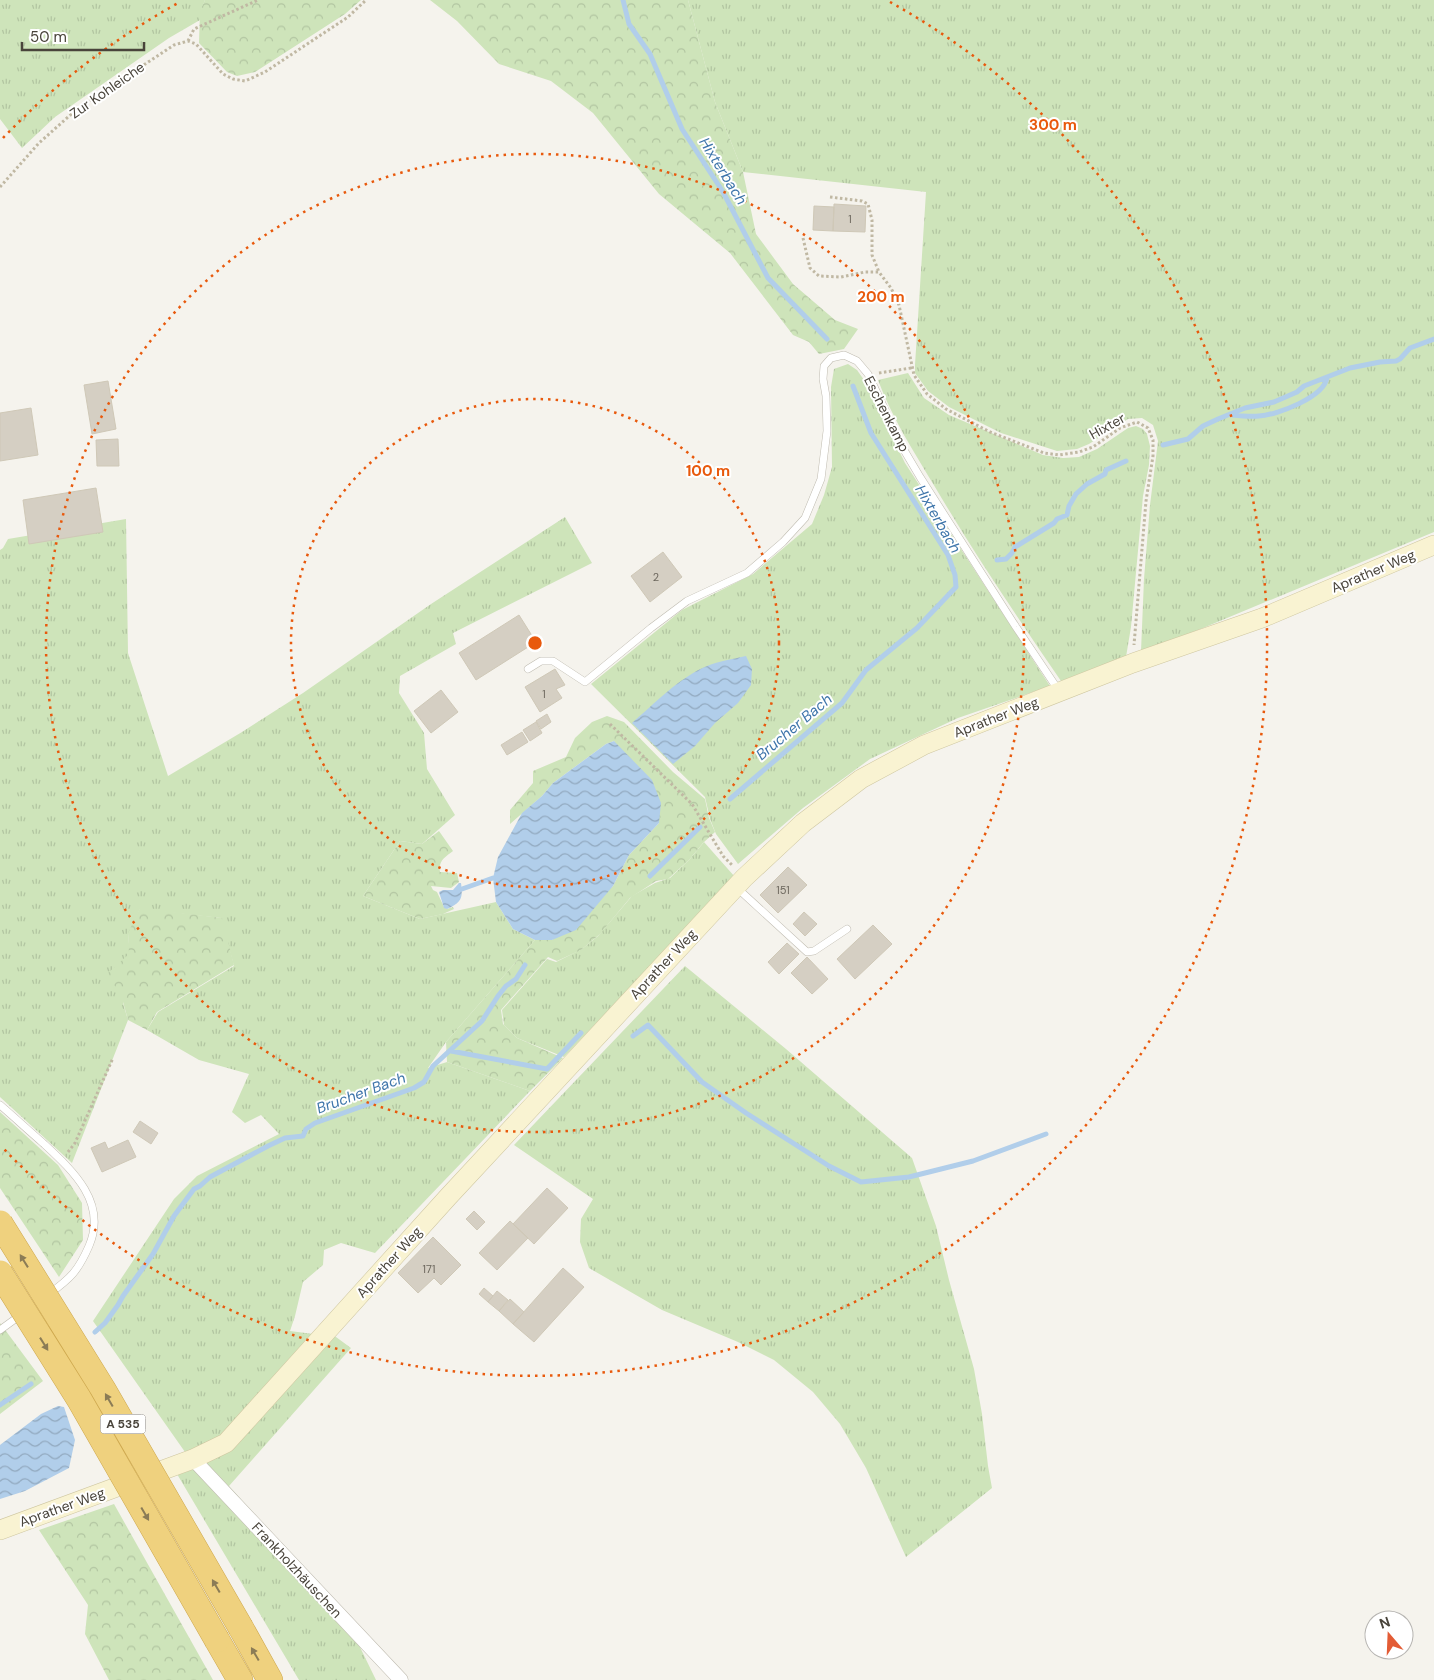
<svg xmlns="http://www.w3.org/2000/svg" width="1434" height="1680" font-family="'DM Sans',sans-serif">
<defs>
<pattern id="grass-tufts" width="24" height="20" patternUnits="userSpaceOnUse" patternTransform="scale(1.25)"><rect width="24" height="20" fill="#cee4ba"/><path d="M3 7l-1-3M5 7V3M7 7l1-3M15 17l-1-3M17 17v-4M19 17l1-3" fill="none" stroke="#b2c5a1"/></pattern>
<pattern id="forest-crowns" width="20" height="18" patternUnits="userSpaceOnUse" patternTransform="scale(1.25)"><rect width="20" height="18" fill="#cee4ba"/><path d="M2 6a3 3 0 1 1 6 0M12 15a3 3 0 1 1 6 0" fill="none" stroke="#b2c5a1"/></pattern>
<pattern id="water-waves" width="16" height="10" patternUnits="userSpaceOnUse" patternTransform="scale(1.25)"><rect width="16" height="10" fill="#b1ceea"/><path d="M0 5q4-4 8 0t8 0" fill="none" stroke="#92a9bf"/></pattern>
</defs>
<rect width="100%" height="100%" fill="#f5f3ed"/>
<!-- grass -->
<path fill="url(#grass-tufts)" d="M0,0H205L200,13V20L169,38L55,117L22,148L0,119Z
M688,0H1434V532L1179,638L1141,651L1144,579L1150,505L1158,441L1153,425L1142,418L1128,419L1089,444L1077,449L1057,451L1001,433L949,407L928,391L915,373V365L926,192L743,172L715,102Z
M848,364L857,370L864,380L905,463L1050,686L958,718L870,759L803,808L738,864L716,834L710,819L705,797L591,684L682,610L753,574L812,524L824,495L832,467L831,387L834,369Z
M908,373L924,398L949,415L1043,455L1063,458L1079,457L1097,449L1128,428L1136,426L1143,429L1147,434L1150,446L1149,465L1143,496L1131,627L1126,657L1061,681C1017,617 974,553 935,487C914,452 892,418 878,380Z
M565,517L592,563L453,633L456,644L400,676L399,693L424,733L427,769L455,815L422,844L400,841L363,896L420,919L496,902L513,929L535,940L446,1042L428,1068L447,1062L530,1091L375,1253L341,1243L324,1250L323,1265L303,1282L295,1316L290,1331L336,1337L351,1348L229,1486L353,1625L356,1639L376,1680H299L177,1474L185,1452L93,1321L174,1199L197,1176L279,1134L261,1115L245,1123L232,1112L249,1074L199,1060L147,1030L158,1012L234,966L221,918L140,909L128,935L130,953L123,1003L128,1020L72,1163L0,1097V550L3,548L8,539L126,519L128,653L168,776L242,732L303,693L431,604Z
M704,842L735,877L564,1057L517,1038L504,1025L502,1010L547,959L556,962L582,949L598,936L632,896L655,883L670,878L689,860Z
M685,966L786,1049L912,1158L936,1226L949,1280L974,1369L982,1414L988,1466L992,1488L906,1557L866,1468L840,1424L813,1392L774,1360L738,1342L662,1310L589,1268L580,1242L581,1219L593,1199L514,1145Z"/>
<!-- forest -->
<path fill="url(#forest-crowns)" d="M205,0H361L345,14L255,72L237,76L227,72L199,43L200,11Z
M430,0H688L715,102L743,172L756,234L793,284L835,320L858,329L844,349L819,354L809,342L793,335L730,253L659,194L593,113L551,81L499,64L457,21Z
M607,716L624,722L673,772L705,799L709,818L715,832L703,843L689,860L668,879L656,881L630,898L600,934L581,950L557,961L548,957L501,1010L503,1024L517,1038L563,1058L530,1091L447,1062L446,1042L535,940H552L613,886L629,855L659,823L614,741L606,744L553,783L542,796L510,824V810L533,783V771L566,757L575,738L592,722Z
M439,831L453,851C445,857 438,861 440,872L457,873L459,882L451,888L431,886L433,890L437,892L444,907L447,909L453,907L454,909L443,914L420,919L363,896L400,841L422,844Z
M140,908L222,918L234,965L157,1012L147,1030L128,1020L123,1002L108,973L129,954L128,933Z
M0,1112L58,1165L82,1203L83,1240L59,1277L0,1188Z
M0,1323L43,1381L0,1414Z
M114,1504L213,1680H109L85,1634L88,1605L39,1530Z"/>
<!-- water -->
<path fill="url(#water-waves)" d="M746,656L752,669L751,685L738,703L715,723L695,746L673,764L632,723C654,704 680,677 707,666C719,661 733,659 746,656Z
M614,741L652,780L661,803L659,823L629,855L613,886L576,930L552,940H535L513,929L496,902L493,878L498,857L522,813L542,796L553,783L606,744Z
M459,883H461C463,898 462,902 447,909L444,908L439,892L443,890H453Z
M58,1406L64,1407L75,1440L69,1468L25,1491L0,1499V1445L41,1414Z"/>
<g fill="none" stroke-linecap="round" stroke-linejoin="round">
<!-- stream -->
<path stroke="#b1ceea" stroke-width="5" d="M623,0L629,24L650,54L682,129L723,192L768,278L827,339
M1232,415C1241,416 1250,417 1259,416C1277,415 1325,397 1327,377
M1163,445L1188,439L1203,426L1218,419L1245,408L1274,402L1297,392L1304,386L1350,368L1380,362L1396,361L1400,359L1410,348L1434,339
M997,560L1006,559L1012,553L1015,547L1054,523L1057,519L1067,515L1069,506L1076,494L1087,484L1105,474L1106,470L1126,461
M730,799L842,703L866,670L917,628L956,587L955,575L948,555L871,433L853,386
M650,876L700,827
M462,889L493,878
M633,1036L648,1025L702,1082L746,1113L829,1166L861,1182L909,1177L973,1161L1046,1134
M451,1051L547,1069L581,1033
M95,1332L105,1323L118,1305L123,1296L153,1254L174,1216L194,1189L200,1186L210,1177L268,1146L285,1138L303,1136L306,1129L315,1123L414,1088L424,1082L433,1066L482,1021L498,996L506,986L516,979L525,965
M0,1405L31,1384"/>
</g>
<!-- building -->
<path fill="#d5cfc3" stroke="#cfc8b7" d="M834,204L866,206L865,232L833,231Z
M814,206L834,207L833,231L813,230Z
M108,381L116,429L92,434L84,385Z
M31,408L38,455L0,461V413Z
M118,439L119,466H97L96,440Z
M96,488L103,532L29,544L23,500Z
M663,552L682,577L650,602L631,576Z
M519,615L536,642L476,680L459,653Z
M555,669L565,685L556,689L562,698L540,712L525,687Z
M441,690L458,712L431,733L414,711Z
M547,714L551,722L541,729L536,721Z
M536,722L542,733L530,741L523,730Z
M522,732L528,742L507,755L501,745Z
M788,867L807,885L778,913L760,895Z
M804,912L817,924L805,936L793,924Z
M873,925L892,944L855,979L837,959Z
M787,943L799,954L779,974L768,962Z
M807,957L828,979L812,994L791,973Z
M140,1121L158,1133L151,1144L133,1132Z
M128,1140L136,1157L102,1172L91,1148L105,1142L108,1149Z
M547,1188L568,1208L534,1244L513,1224Z
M474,1211L485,1222L477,1230L466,1219Z
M510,1221L528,1238L497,1270L479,1253Z
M433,1237L461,1265L441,1285L434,1278L418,1293L398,1273Z
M563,1268L584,1287L534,1342L513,1324Z
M484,1288L493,1296L488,1302L479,1294Z
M497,1291L508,1300L499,1311L488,1302Z
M510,1299L524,1312L513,1324L499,1311Z"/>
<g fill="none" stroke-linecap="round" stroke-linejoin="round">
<!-- lane casing -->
<g stroke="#bfbbb0" stroke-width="8">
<path id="lane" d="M528,669L541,661H553L585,682L651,628L687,601L747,573L783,542L805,518L821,479L827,431L826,396L823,379L824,366L831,358L844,355L857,361L868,374L904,450L920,477L1016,627L1059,691
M736,887L807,952L814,951L847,929
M0,1105C14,1117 28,1130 43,1143C72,1170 108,1202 89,1246C78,1271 71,1278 49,1294
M0,1330L22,1314"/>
</g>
<!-- street casing -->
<g stroke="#bfbbb0" stroke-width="15">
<path id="street" d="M193,1459L401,1680"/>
</g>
<!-- secondary casing -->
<g stroke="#cfc7a1" stroke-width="20">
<path id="secondary" d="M0,1530L193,1459L226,1443L448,1197L744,878L803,823L861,779L924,745L1133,663L1262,618L1434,545"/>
</g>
<!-- highway casing -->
<g stroke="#cea84e" stroke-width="26">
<path id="highway" d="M241,1628L270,1680
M217,1640L240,1680"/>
</g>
<!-- path -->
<path stroke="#c0b8a3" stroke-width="3" stroke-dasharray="2.5 2.5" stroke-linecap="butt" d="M188,41L194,29L258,0
M0,187L39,143L77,109L174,45L188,41L196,44L223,74L233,79L245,81L265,72L348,17L366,0
M830,197L862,201L868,204L872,220V255L879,272
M803,238L810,268L819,276L841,277L865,272H879L891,288L899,305L914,375L927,394L946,409L990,432L1044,453L1059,455L1079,452L1093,447L1120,428L1137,422L1148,428L1153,440V456L1146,501L1134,645
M879,373L911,368
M610,724L692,804L723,856L733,866
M68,1152L75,1143L113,1058"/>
<!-- lane -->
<use href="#lane" stroke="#fff" stroke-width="7"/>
<!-- street -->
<use href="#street" stroke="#fff" stroke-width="14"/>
<!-- secondary -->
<use href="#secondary" stroke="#f9f3d2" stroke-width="19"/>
<!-- highway -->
<use href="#highway" stroke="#efd17e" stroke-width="25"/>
<!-- highway-bridge casing -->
<g stroke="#cea84e" stroke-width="26" stroke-linecap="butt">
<path id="highway-bridge" d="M0,1223L103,1389L241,1628
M0,1273L79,1399L217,1640"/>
</g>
<!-- highway-bridge -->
<use href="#highway-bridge" stroke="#efd17e" stroke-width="25"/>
</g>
<!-- one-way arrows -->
<defs><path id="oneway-solid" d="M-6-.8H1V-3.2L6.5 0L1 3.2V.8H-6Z" transform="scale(1.25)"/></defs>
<g fill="#8b7c56">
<use href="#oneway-solid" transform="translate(24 1261) rotate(-122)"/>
<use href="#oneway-solid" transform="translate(44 1344) rotate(58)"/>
<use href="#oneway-solid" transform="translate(109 1400) rotate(-120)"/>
<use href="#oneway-solid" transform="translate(145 1514) rotate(60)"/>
<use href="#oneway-solid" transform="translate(216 1586) rotate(-120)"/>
<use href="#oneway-solid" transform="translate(255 1654) rotate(-120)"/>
</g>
<!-- distance rings -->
<g fill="none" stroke="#e8590c" stroke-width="2.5" stroke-dasharray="2.5 5">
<circle cx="535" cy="643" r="244"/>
<circle cx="535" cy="643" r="489"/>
<path d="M3 138A733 733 0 0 1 180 2M890 2A733 733 0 1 1 3 1148"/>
</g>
<g text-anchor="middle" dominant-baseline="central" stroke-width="4" stroke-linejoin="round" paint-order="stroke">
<!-- number labels -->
<g font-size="11" fill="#6c675d">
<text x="850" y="219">1</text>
<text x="656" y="577">2</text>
<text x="544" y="694">1</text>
<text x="783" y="890">151</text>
<text x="429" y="1269">171</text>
</g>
<!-- shield labels -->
<rect fill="#fff" stroke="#807c76" stroke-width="1" x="100.5" y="1414.5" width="45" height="19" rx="4"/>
<g font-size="12" font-weight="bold" fill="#49443b">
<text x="123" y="1424">A 535</text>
</g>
<!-- street labels -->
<g font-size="14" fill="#49443b" stroke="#fff">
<text transform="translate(107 90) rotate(-35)">Zur Kohleiche</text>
<text transform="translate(887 414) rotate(63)">Eschenkamp</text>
<text transform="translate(1107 426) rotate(-29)">Hixter</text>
<text transform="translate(1373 571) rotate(-23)">Aprather Weg</text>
<text transform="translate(996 717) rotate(-21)">Aprather Weg</text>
<text transform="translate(663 964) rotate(-47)">Aprather Weg</text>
<text transform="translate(389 1262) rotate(-48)">Aprather Weg</text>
<text transform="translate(62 1507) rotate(-20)">Aprather Weg</text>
<text transform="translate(297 1570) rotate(47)">Frankholzhäuschen</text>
</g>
<!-- water labels -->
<g font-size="15" font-style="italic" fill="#3e75aa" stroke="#fff">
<text transform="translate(723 171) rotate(58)">Hixterbach</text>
<text transform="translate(938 519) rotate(60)">Hixterbach</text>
<text transform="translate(794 727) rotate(-40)">Brucher Bach</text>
<text transform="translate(361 1093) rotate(-20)">Brucher Bach</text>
</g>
</g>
<circle cx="535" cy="643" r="8" fill="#e8590c" stroke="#fff" stroke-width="2.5"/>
<g font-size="15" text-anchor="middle" font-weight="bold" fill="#e8590c" stroke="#fff" stroke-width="4" stroke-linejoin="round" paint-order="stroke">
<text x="1053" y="130">300 m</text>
<text x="881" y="302">200 m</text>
<text x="708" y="476">100 m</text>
</g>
<!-- north arrow -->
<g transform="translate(1389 1635) rotate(341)"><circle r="24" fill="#ffffff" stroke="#b6b4b1"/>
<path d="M0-4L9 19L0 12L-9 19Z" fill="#e35c35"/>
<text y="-8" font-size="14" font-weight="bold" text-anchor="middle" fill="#49443b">N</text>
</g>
<!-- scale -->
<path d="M22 42v8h122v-8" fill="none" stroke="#49443b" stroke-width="2.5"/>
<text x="30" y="42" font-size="15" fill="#49443b" stroke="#ffffff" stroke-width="4" paint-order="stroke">50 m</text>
</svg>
